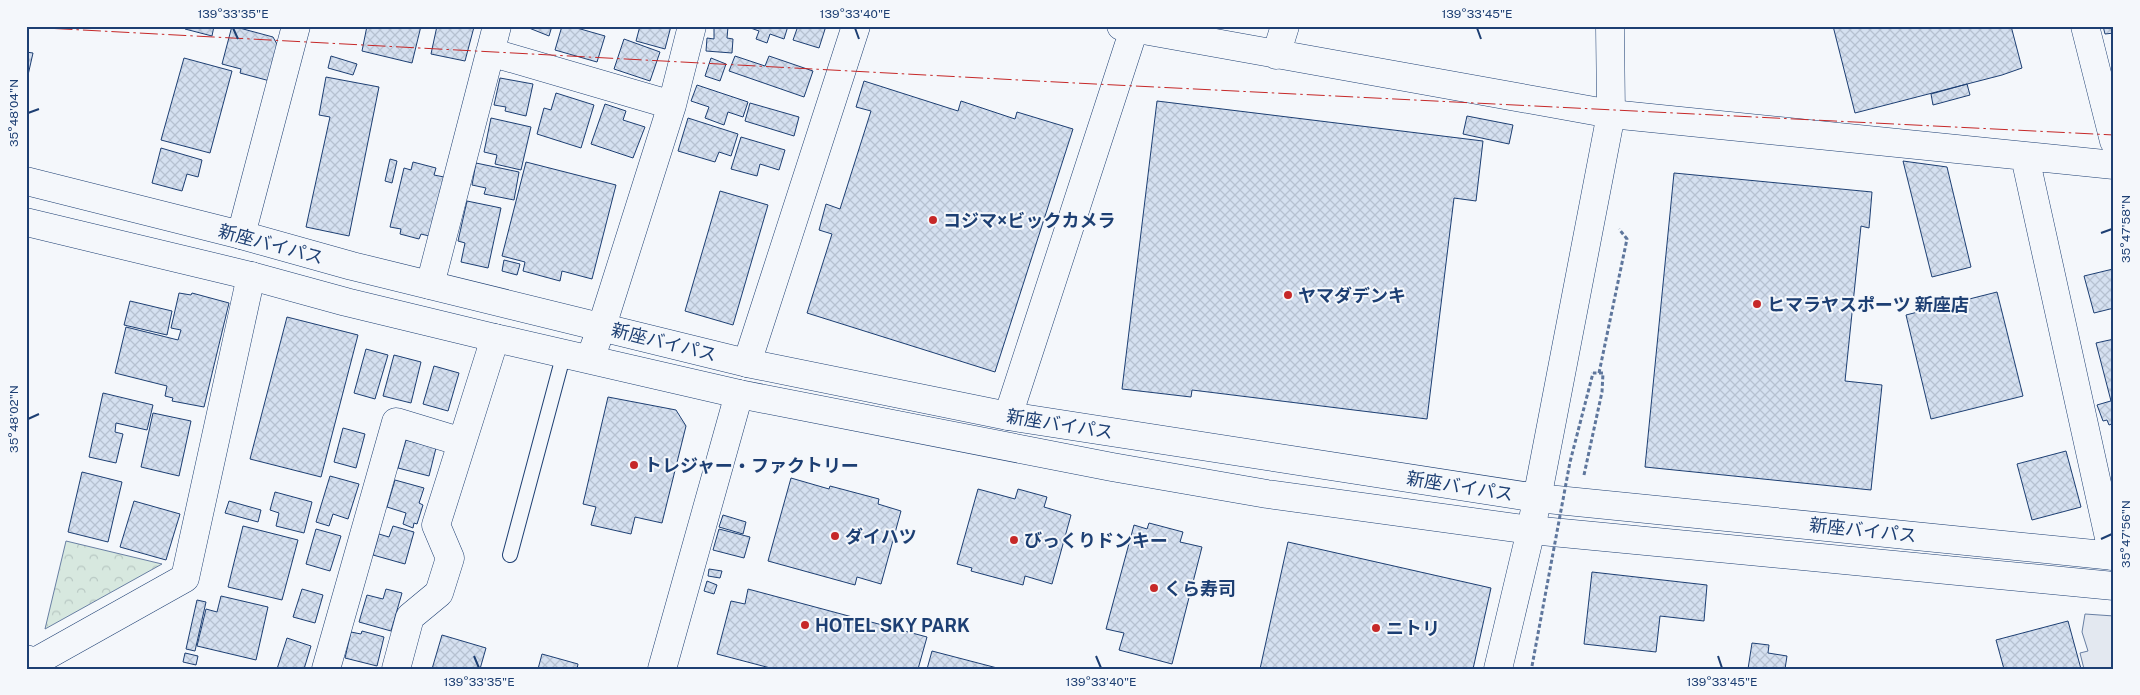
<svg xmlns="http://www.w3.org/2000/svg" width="2140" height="695" font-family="'Public Sans','Noto Sans JP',sans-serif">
<defs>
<pattern id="park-crowns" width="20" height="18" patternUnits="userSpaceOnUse" patternTransform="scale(1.25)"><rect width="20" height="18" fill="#d7e8df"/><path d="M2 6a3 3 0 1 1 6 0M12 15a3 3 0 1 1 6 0" fill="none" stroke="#b8c8c3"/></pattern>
<pattern id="building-cross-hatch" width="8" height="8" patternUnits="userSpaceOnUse" patternTransform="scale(1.25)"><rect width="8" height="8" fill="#d5e0f0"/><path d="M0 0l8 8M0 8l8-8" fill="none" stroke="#b6c1d1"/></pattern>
</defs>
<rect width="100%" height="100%" fill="#f4f7fb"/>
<!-- park -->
<path fill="url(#park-crowns)" stroke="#687fa3" d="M66,541L162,564L45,629Z"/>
<!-- parking -->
<path fill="#e3e8f0" stroke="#687fa3" d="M2085,614L2114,616V669H2084L2080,653L2088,651L2082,632Z"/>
<!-- building -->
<path fill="url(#building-cross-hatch)" stroke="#1d3f73" d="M186,26H214L212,36L185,29Z
M232,26L273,37L278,46L270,81L240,73L241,69L222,64Z
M367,26H421L412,63L362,51Z
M437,26L474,27L465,61L431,54Z
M524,26H552L549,36Z
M562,26H570L605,36L597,62L555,50Z
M640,26H671L665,49L636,41Z
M714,26L728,27L727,38L733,39L732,53L706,51L707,38L714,39Z
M745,26H788L784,39L770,34L767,43L756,39L759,31Z
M798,26H826L819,48L793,40Z
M1833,26H2011L2022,68L2002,75L1855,113Z
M2103,26H2114V33L2105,34Z
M624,39L660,52L650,81L614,69Z
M26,52L33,53L26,84Z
M331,56L357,64L353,75L328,68Z
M735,56L765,66L769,56L813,71L804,97L729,71Z
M184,58L232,71L210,153L161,140Z
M711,58L726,64L720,81L705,76Z
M326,77L379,87L349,236L306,227L330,117L319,115Z
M500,78L533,84L526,116L505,111L506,107L494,105Z
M864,81L958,111L961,101L1015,119L1017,112L1073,129L995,372L807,313L832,234L819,230L826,204L840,209L871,111L856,107Z
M1967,84L1970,95L1933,105L1931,94Z
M697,85L748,102L743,117L728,112L724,125L705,118L709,107L691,101Z
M556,93L594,105L581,148L537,134L544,108L551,110Z
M1157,101L1483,141L1476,201L1454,198L1427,419L1192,390L1191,397L1122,389Z
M750,103L799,117L794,136L745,121Z
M605,104L626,111L623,120L645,127L633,158L591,144Z
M1467,116L1513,125L1509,144L1463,134Z
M491,118L531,127L521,170L495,164L497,155L484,152Z
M688,118L738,134L731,156L719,152L715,162L678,151Z
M741,137L785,150L779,170L760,164L757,176L731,169Z
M161,148L202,160L198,177L187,174L182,191L152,183Z
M390,159L397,161L392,183L385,181Z
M1903,161L1947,167L1971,267L1932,277Z
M413,162L436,168L434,175L444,177L429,236L421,234L419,239L400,234L401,229L390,227L404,168L411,170Z
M526,162L616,185L592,279L562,271L560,281L523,271L525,262L502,256Z
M476,163L519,172L514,200L484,194L486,188L472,185Z
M1674,173L1872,192L1869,228L1861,226L1845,381L1882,385L1871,490L1645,467Z
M720,191L768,205L733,325L685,311Z
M467,201L501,208L488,268L461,262L465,243L458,241Z
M504,260L520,264L517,275L502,271Z
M2113,269L2114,308L2094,313L2084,276Z
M1997,292L2023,396L1931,419L1906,315Z
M179,293L191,295L192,293L229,303L204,407L172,401L173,398L165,396L167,386L115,373L126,327L178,340L181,330L171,328Z
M130,301L172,311L167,335L124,325Z
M287,317L358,335L321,477L250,459Z
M2114,339V400L2111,401L2096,343Z
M366,349L388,355L375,399L354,393Z
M394,355L421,362L411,403L383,396Z
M434,366L459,373L448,411L423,404Z
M103,393L153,405L147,430L116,423L115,432L123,434L116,463L89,457Z
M608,397L676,410L686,426L662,523L635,517L631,534L591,525L596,507L583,504Z
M2114,400V423L2109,425L2107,420L2103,421L2097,405Z
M153,413L191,421L179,476L141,467Z
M343,428L365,434L356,468L334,462Z
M406,440L436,448L429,476L398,468Z
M2066,451L2081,507L2032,520L2017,464Z
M82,472L122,482L108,542L68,532Z
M330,476L359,484L348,519L333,514L329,526L316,522Z
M791,478L829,489L830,486L879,499L878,504L901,511L881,584L857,577L855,585L768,561Z
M395,480L424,488L419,503L423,505L417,524L414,523L413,528L403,524L406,513L387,507Z
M978,489L1015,499L1018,489L1047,497L1044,507L1071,515L1052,584L1025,576L1023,585L971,571L972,568L957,564Z
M275,492L312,502L304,533L276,526L279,513L270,510Z
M134,501L180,514L166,560L120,547Z
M229,501L261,510L258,522L225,513Z
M723,515L746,522L743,534L719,527Z
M1149,523L1183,532L1180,542L1202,547L1172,664L1119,650L1124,633L1106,629L1134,525L1147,529Z
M243,526L298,540L282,600L228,587Z
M393,526L414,532L405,564L373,555L379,534L389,537Z
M316,529L341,536L330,571L306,564Z
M719,529L750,537L744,558L713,550Z
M1288,542L1491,588L1473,669H1260Z
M709,569L722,571L720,578L708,576Z
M1592,572L1707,585L1704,621L1660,616L1656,652L1584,644Z
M707,581L717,585L714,594L704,591Z
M302,589L323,595L315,623L293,617Z
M386,589L402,593L391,631L359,622L367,595L383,599Z
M748,589L927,637L918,669H774L717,654L731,601L745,604Z
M221,596L268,607L256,660L197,646L206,609L217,612Z
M197,600L206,602L195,651L186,649Z
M2068,621L2081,669H2004L1996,640Z
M362,631L384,637L377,666L345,658L351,632L361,634Z
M442,635L486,648L480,669H432Z
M287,638L311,646L304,669H277Z
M1752,643L1769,645L1768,653L1787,656L1785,669H1748Z
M932,651L1001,669H927Z
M185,653L198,656L196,665L183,662Z
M542,654L578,664L577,669H538Z"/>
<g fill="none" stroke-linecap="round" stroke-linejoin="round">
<!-- lane casing -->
<g stroke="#1d3f73" stroke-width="16">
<path id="lane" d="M510,555L564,353"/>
</g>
<!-- street casing -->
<g stroke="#1d3f73" stroke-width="29">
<path id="street" d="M1121,26L1611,114L2114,165
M2085,26L2114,141
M490,52L672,105
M1276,55L1285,26
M2025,157L2113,556
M241,235L296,26
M430,285L497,26
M590,359L602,326L672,105L692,26
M747,363L856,26
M1008,416L1135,26
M26,659L35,662L185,578L251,276
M326,669L396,422L462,442
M396,669L410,617L439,593L450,558L436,525L495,338
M662,669L739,394
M1498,669L1531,530"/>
</g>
<!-- secondary casing -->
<g stroke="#1d3f73" stroke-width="29">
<path id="secondary" d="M1531,530L1611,114L1610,26"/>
</g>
<!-- highway casing -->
<g stroke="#1d3f73" stroke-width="29">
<path id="highway" d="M26,181L241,235L352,266L747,363L1008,416L1537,498L2114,556
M26,222L251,276L346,302L495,338L739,394L1112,467L1267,494L1531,530L2114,586"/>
</g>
<!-- path -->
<path stroke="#5e769c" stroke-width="3" stroke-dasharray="4 2.5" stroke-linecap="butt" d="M1599,373L1627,239L1619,229
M1584,475L1602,392L1603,373H1593"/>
<!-- lane -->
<use href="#lane" stroke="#f4f7fb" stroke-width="14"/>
<!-- street -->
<use href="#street" stroke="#f4f7fb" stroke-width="28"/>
<!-- secondary -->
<use href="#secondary" stroke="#f4f7fb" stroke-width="28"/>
<!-- highway -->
<use href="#highway" stroke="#f4f7fb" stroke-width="28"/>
<!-- path-bridge -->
<path stroke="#5e769c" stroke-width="3" stroke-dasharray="4 2.5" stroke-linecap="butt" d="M1532,666L1570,462L1593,373"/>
<!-- power -->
<path stroke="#c62828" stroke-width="1" stroke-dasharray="18 4 2.5 4" stroke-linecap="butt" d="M26,27L1075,83L2114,135"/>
</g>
<!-- ticks -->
<path fill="none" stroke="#1d3f73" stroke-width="2" d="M233,28L238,39M855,28L859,39M1477,28L1481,39M28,113L39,109M2101,233L2112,229M28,419L39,414M2101,539L2112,534M474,656L479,668M1096,656L1101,668M1718,656L1722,668"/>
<!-- markers -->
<g fill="#c62828" stroke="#f4f7fb" stroke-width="2">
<circle cx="933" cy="220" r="5"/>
<circle cx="1288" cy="295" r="5"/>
<circle cx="1757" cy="304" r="5"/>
<circle cx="634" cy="465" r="5"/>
<circle cx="835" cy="536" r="5"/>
<circle cx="1014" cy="540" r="5"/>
<circle cx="1154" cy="588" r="5"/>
<circle cx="805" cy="625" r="5"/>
<circle cx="1376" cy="628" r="5"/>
</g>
<g text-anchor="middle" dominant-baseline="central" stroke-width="4" stroke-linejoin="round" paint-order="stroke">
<!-- poi labels -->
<g font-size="18" font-weight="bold" fill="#1d3f73" stroke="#f4f7fb" text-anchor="start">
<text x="943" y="220">コジマ×ビックカメラ</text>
<text x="1298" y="295">ヤマダデンキ</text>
<text x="1767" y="304">ヒマラヤスポーツ 新座店</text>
<text x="644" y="465">トレジャー・ファクトリー</text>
<text x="845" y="536">ダイハツ</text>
<text x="1024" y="540">びっくりドンキー</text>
<text x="1164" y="588">くら寿司</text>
<text x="815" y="625">HOTEL SKY PARK</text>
<text x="1386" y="628">ニトリ</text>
</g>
<!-- street labels -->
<g font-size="18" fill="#1d3f73" stroke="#f4f7fb">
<text transform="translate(271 244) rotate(15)">新座バイパス</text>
<text transform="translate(664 342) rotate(14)">新座バイパス</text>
<text transform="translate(1060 424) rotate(9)">新座バイパス</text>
<text transform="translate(1460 486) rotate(9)">新座バイパス</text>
<text transform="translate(1863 530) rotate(6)">新座バイパス</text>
</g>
</g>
<!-- border -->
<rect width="2140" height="695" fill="none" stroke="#f4f7fb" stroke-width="55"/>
<rect x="28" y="28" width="2084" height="640" fill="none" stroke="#1d3f73" stroke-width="2"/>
<g font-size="12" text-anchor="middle" fill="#1d3f73">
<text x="233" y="18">139°33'35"E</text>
<text x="855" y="18">139°33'40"E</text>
<text x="1477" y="18">139°33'45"E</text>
<text transform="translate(14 113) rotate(-90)" y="4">35°48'04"N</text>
<text transform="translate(2126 229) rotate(-90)" y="4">35°47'58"N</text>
<text transform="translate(14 419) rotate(-90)" y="4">35°48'02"N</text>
<text transform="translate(2126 534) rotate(-90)" y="4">35°47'56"N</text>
<text x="479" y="686">139°33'35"E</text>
<text x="1101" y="686">139°33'40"E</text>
<text x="1722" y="686">139°33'45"E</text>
</g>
</svg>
